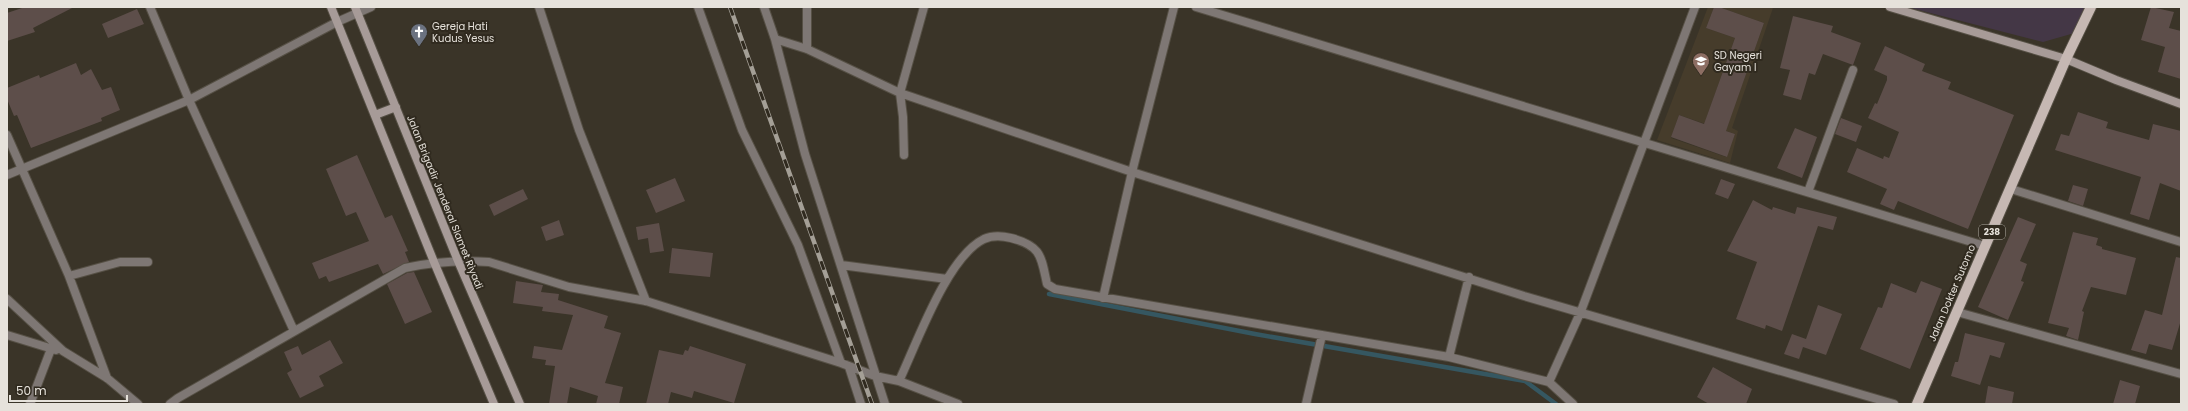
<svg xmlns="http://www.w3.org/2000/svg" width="2188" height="411" font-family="Poppins,sans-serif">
<rect width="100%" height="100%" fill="#3a3428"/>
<!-- built -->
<path fill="#463c2b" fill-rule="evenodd" d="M1708,7H1714L1706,28L1735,38L1706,119L1727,127L1764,23L1719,7L1773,8L1732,128L1738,131L1730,163L1657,140ZM1679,115L1735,134L1726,157L1671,138Z"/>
<!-- medical -->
<path fill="#443746" d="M1907,7H2089L2078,32L2043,42Z"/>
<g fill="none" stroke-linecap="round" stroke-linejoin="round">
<!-- stream -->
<path stroke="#355761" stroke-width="4.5" d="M1049,294L1255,334L1525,381L1556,404"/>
</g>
<!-- building -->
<path fill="#5d4e4a" d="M25,7H74L33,28L35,32L7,41V13Z
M1714,7H1719L1764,23L1726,131L1735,134L1727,157L1671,137L1679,115L1704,124L1735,38L1706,28Z
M2151,7L2174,12L2169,28L2181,31V79L2158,72L2165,47L2141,40Z
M137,9L144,24L108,38L102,24Z
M1793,16L1833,26L1831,32L1861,43L1853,65L1823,54L1815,75L1809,73L1801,100L1783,95L1790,70L1780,68Z
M1885,46L1925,64L1922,71L1951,82L1948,89L2014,115L1968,229L1898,201L1894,210L1880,204L1887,189L1847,172L1857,148L1883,159L1884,156L1889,158L1899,132L1868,118L1875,103L1877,104L1887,80V76L1874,70Z
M76,63L81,75L91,69L102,90L111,87L120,110L101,118L102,121L31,148L17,115L14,116L7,99V88L39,75L40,78Z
M2078,112L2108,122L2106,128L2149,140L2153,124L2181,131V191L2160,183L2149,220L2130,214L2141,177L2055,150L2061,134L2069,136Z
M1841,118L1862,126L1856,142L1835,134Z
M1795,128L1817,137L1802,178L1777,168Z
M357,155L385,218L392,215L408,251L405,252L409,262L383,274L378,264L329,282L326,276L319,279L312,263L369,241L356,212L346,216L326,169Z
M675,178L685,201L656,213L646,190Z
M1721,179L1735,184L1728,199L1715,194Z
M2073,185L2088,189L2083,206L2068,201Z
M523,189L528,199L494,216L489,205Z
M1753,200L1772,210L1773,207L1795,214L1797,207L1837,217L1833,230L1818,226L1782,331L1766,325L1765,329L1736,319L1757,262L1727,251Z
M2018,217L2036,224L2020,261L2027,264L2021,281L2024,282L2008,320L1978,307Z
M559,220L564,235L546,241L541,227Z
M659,223L664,251L650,253L648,238L638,240L636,227Z
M2073,232L2098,238L2096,245L2102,247V249L2136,258L2126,295L2091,287L2082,311L2084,312L2078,340L2066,336L2069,328L2048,323Z
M672,248L713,253L710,277L669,273Z
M2176,257L2181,258V320L2172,350L2149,344L2146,354L2131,350L2145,310L2162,315Z
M414,272L432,312L405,324L387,284L407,273Z
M516,281L543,285L541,292L559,294L558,300L608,316L604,328L621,333L605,383L623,387L619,404H596L598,396L570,387L567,404H549L555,366L545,365L546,360L532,358L534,346L562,350L573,315L542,311L543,307L513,303Z
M1921,281L1942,289L1910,369L1860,349L1878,307L1882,308L1891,283L1916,293Z
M1818,305L1842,314L1826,355L1803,347L1799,359L1784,354L1792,334L1806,339Z
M1965,333L2005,343L2000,358L1990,355L1980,385L1951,376L1955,362H1958Z
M330,340L343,363L319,376L324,386L300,398L287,373L292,370L284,352L298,346L302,355Z
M690,346L746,364L734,403L694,391L692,398L671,392L668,404H646L659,350L683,355L685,350L688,351Z
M1713,367L1752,389L1746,404H1709L1697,397Z
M2120,380L2140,386L2135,404H2113Z
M1988,386L2014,392L2012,404H1985Z"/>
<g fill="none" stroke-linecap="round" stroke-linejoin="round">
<!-- street casing -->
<g stroke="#565045" stroke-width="10">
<path id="street" d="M150,7L189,100L294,331
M539,7L579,130L646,301
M698,7L742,130L798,245L841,363
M764,7L775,39L805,154L885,404
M1196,7L1985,246
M775,39L807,49L900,93L1132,172L1524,296L1894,404
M807,49V7
M7,135L69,276L107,378
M904,155L903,117L900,93L924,7
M7,175L189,100L337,22L371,7
M2011,189L2181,242
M1808,192L1853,70
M841,265L947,279
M69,276L120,262H148
M1103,298L1132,172L1174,7
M7,299L63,351L107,378L138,404
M1957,312L2181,374
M7,335L56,350
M1449,357L1469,277
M849,367L861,404
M899,381C917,343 947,257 984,239C993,235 1003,236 1011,238C1042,246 1041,257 1047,284L1055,289L1449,357L1549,382L1573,404
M1549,382L1581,311L1695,7
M30,404L51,349
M170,404L178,398L405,268C432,262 460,260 489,262L569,287L646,301L841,363L875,376L899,381L958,404
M1306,404L1322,335"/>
</g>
<!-- secondary casing -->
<g stroke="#565045" stroke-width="10">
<path id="secondary" d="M331,7L434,262L494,404
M355,7L458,261L520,404
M1890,7L2066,59L2116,80L2181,104
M375,115L396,107"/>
</g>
<!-- primary casing -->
<g stroke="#565045" stroke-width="12">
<path id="primary" d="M1917,404L2066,59L2091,7"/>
</g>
<!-- street -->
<use href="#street" stroke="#7e7774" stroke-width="8"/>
<!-- secondary -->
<use href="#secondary" stroke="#a79b98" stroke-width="8"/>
<!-- primary -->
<use href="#primary" stroke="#c6b8b3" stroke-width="10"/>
<!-- rail casing -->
<g stroke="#a49f96" stroke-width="4.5">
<path id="rail" d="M730,7L872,404"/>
</g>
<!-- rail -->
<use href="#rail" stroke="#302a1f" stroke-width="3" stroke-dasharray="9" stroke-linecap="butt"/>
</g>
<!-- icons -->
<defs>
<g id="church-pin" transform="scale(0.9)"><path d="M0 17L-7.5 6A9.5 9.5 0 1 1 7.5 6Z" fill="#6b7280" stroke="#302a1f"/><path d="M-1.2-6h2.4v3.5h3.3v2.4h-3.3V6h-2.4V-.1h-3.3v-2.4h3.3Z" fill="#fff"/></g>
<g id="school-pin" transform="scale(0.9)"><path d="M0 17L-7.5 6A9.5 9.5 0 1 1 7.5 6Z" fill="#8d6e63" stroke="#302a1f"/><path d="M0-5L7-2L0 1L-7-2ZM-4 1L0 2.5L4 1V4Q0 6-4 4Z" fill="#fff"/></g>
</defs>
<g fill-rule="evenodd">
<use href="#church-pin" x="419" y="32"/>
<use href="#school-pin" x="1701" y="61"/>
</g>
<g text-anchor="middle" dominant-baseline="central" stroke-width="4" stroke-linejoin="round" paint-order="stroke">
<!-- shield labels -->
<rect fill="#302a1f" stroke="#afaba3" stroke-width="1" x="1979" y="225" width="26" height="14" rx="3"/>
<g font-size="9" font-weight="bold" fill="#e6e2db">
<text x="1992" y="232">238</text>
</g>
<!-- poi labels -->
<g font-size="10" fill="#e6e2db" stroke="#302a1f" text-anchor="start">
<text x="432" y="26">Gereja Hati<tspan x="432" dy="12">Kudus Yesus</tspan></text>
<text x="1714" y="55">SD Negeri<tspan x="1714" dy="12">Gayam I</tspan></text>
</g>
<!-- street labels -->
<g font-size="10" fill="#e6e2db" stroke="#302a1f">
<text transform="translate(445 202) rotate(68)">Jalan Brigadir Jenderal Slamet Riyadi</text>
<text transform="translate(1952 293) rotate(-67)">Jalan Dokter Sutomo</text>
</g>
</g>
<!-- border -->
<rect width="2188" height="411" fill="none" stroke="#e6e2db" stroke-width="16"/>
<!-- scale -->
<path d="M10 395v6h117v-6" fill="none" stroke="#e6e2db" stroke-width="2"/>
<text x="16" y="395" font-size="12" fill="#e6e2db" stroke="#302a1f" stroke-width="3" paint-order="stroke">50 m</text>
</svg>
